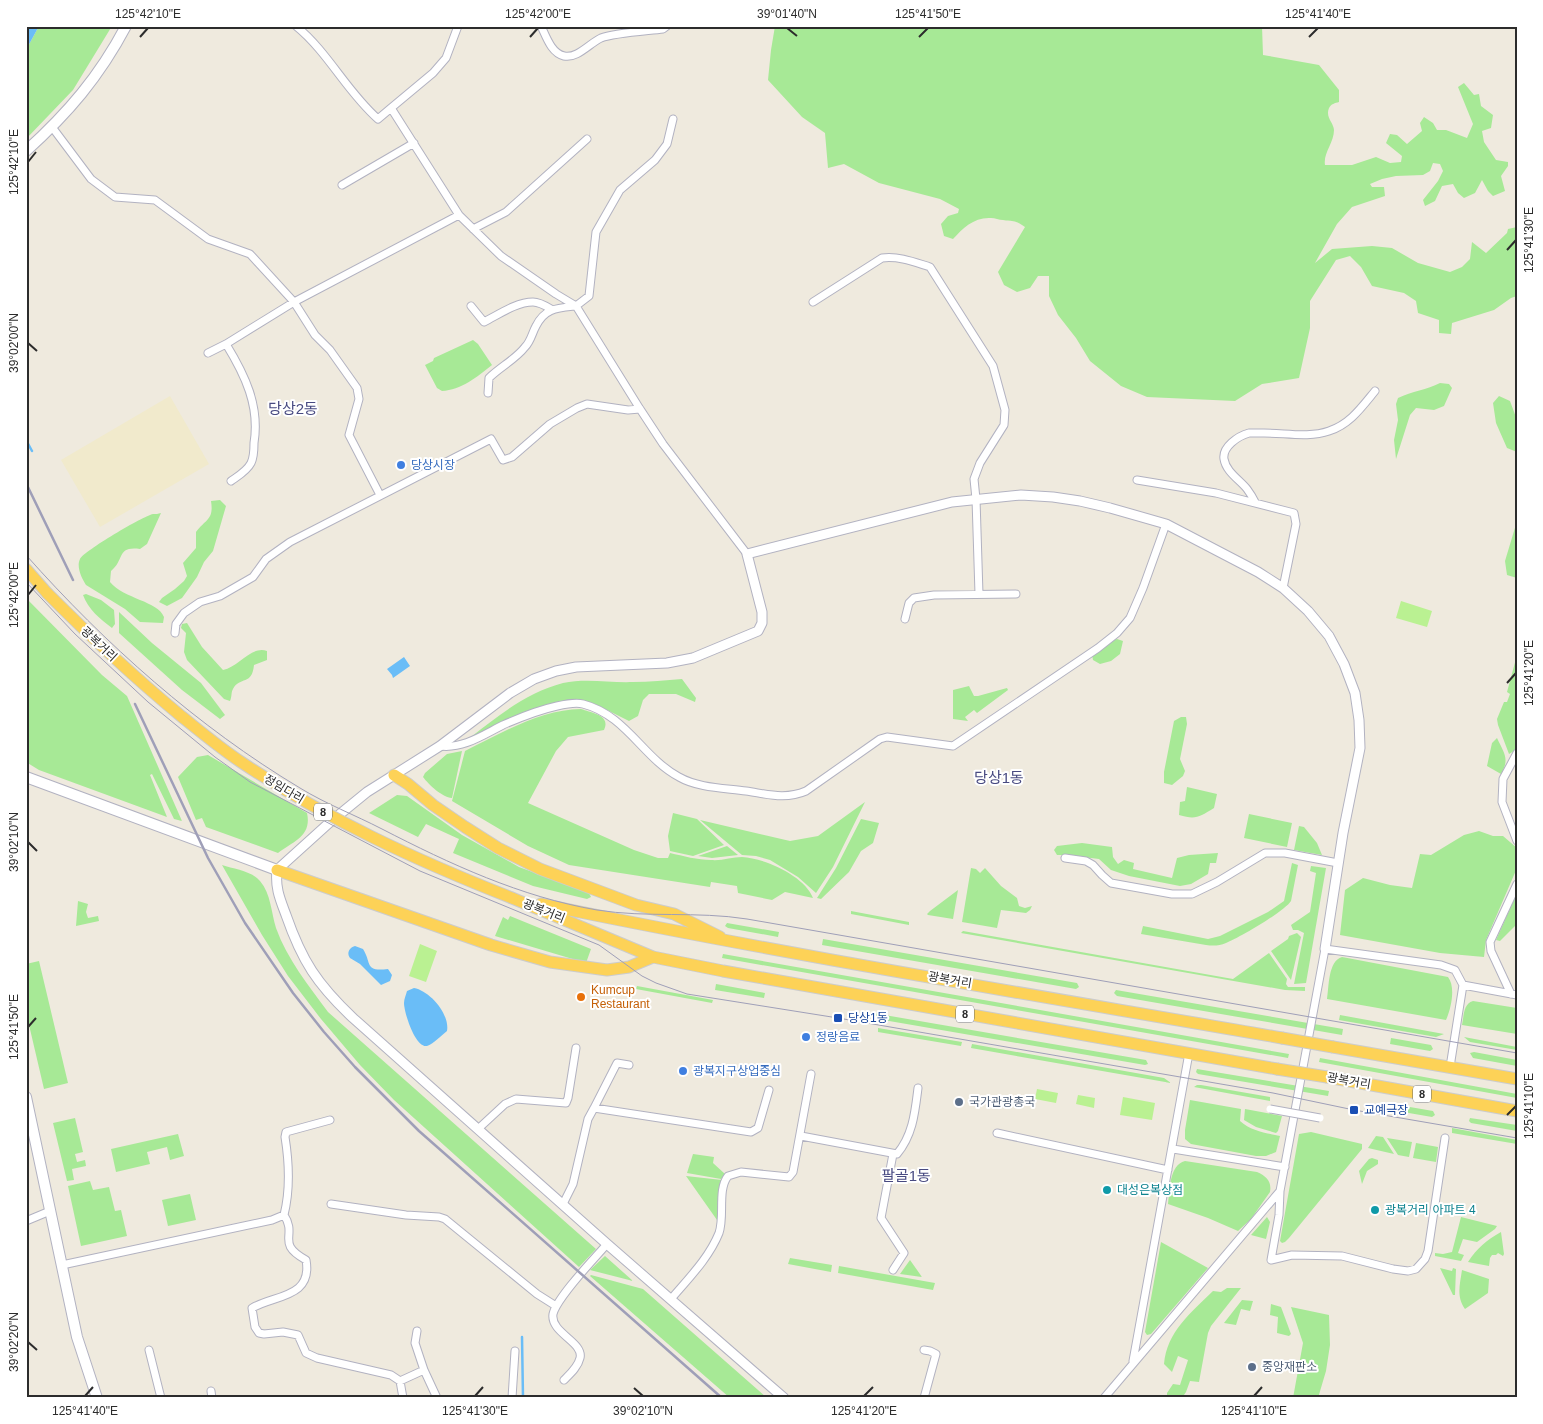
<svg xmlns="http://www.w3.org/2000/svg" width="1543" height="1424" font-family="Helvetica,'Noto Sans KR',sans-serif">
<rect width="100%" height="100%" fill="#efeade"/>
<!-- education -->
<path fill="#f1eacc" d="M170,396L209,464L100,527L61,460Z"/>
<!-- green -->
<path fill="#a7e996" d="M39,26H112L73,90L26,139V50Z
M775,26H1262L1263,55L1319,65L1339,90V102C1335,103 1331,104 1329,108C1325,117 1334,123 1334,130C1334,143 1323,153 1325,165H1352L1376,157L1390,163L1401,162L1402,156L1386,143L1390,134L1397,135L1407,144L1422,131L1420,123L1424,117L1433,123L1437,130H1446L1467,138L1473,124L1458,87L1464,83L1474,95L1479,94L1481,106L1493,115L1491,128L1482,131L1484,142L1496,160L1508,162V166L1501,176L1505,191L1493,196L1488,191L1482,180L1475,193L1464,198L1458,193L1453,184L1442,186L1435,201L1425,206L1423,200L1438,181L1443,171L1440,164L1433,163L1430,171L1423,175L1396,176L1382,179L1370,184L1372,187H1384L1385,196L1352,207L1337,224L1315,263L1332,249L1372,246L1392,248L1418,263L1450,272L1462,267L1470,259L1472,242L1486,253L1507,233L1508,229L1517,227V296L1511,298L1494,310L1452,323L1451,334L1439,333V320L1418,313L1416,301L1404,293L1372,286L1361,267L1350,256L1336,260L1310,301V328L1299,378L1262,384L1235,401L1147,397L1121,386L1090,361L1076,338L1058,315L1049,296V276H1038L1030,288L1017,292L1004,285L998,272L1025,227C1013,219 1015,222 1003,220C999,220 995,218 991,218C974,217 963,228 953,239L944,236L941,224L948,216L958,213L959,209L940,199L879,183L844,164L828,168L825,133L802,117L768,80L771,50Z
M473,340L478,344L492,365C477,377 461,390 442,391L437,388L425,365L433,361L434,358Z
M1440,383L1449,384L1452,388L1444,406L1434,410L1416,408L1410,415L1396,459L1394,440L1398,420L1396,404L1398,398C1412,391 1427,390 1440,383Z
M1499,396L1510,401L1517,420V452L1507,448L1496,423L1493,403Z
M220,500L226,506L213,551L204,562L197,577L182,598L167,606L159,602L162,598L175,589L184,581L187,576L183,563L196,548V532C206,519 214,520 211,501Z
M161,513L147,544L140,549C116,546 125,560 111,571L110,582C124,599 158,601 164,617L163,623L140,622L125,609L86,585C82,579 76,567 80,559C84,551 143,516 153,514C156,514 158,514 161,513Z
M1517,521V578L1507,575L1505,561Z
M86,594L101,600L114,610L115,624L112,628C100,619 88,609 83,595Z
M26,598L102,675L127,696L182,821L174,819L152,774L150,775L167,817L39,770L26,762Z
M119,612L152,643L201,683L225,715L220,719L182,690L119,633Z
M187,623L202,647L223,670C239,667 252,645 267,651V660L254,665C252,686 240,676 233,689C231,692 232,697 230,701L224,699L187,660L184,652L186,633L181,628L182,624Z
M1117,639L1123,641L1120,654L1111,661L1100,664L1093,660L1092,655L1111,641Z
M1517,655V746L1514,751L1509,754L1498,725L1497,719L1504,702H1507L1510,694L1507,692Z
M682,679L696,698L695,702L676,694H649L643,700L638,716L629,721L595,704L580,700H568L521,714L471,739V737C499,715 528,692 563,683C586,678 610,683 633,682C649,682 666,680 682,679Z
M969,686L974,696H978L1007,688L1008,690L977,713L974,710L965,717L968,721L953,719V690Z
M581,709C592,713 611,715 604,730L568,737L556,751L528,803L634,850L658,858H668L670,853C683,856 698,860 711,860C722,861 732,857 742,857C764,858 805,876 813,898L785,892L772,900L738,893L737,886L711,882L710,887L569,865L528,846L452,801L465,751C499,734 542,709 581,709Z
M1181,717H1186L1187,724L1180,759L1185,771L1183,776L1172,785L1164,783V772L1174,721Z
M1497,738C1504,753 1510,759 1501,774L1487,766L1492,743Z
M462,751L452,798C442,797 429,785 423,777L425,773L447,754Z
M208,755L307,813C312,836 294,841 278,853L206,827L202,818L196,820L178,777L197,757Z
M1187,787L1217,794L1214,808C1199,817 1196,820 1179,815L1180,802L1185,801Z
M397,795L407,796L462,835L519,867L589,893L591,897L587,899L533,886L453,853L459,839L426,824L418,837L369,813Z
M865,802L833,867L816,893L798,877L770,860L756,856L742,855L700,820L790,841L818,836Z
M673,813L697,819L724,845L693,856L670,851L668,836Z
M1249,814L1292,823L1287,847L1244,838Z
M861,819L879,823L873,843L861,851L849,872L821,899L817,898L836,868Z
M1299,826L1304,827L1317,843L1322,855L1294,850Z
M1479,831L1493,836H1503L1517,848V868L1486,940L1484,957L1440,953L1340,935L1345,890L1363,878L1390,885L1412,888L1420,854L1431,855L1464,835Z
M1082,843L1112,847L1113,857L1118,864L1124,860L1134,863L1133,869L1172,878L1177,858L1189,855L1218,853L1216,863H1210L1208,874L1191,884L1180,886L1129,876L1111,870L1099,859L1067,855H1057L1054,850L1057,846Z
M727,846L738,855L712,858L698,856Z
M1292,863L1298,865L1291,901C1285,911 1239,938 1226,943C1219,946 1213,946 1206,945L1141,934L1143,926L1208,939L1220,936L1268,912L1284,901Z
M222,865C234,869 252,871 260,881C271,894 271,912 276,928C287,959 309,986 328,1012L596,1249L579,1267L394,1100L360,1065L321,1019L288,976L262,935Z
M1311,866L1326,868L1306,983L1294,984L1304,933L1298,930H1293L1291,925L1310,912L1316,873L1310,871Z
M971,868L976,869L980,873L985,868L1001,886L1017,898L1019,906L1025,908L1032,906L1030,910L1026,913L1001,910L997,928L962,922Z
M958,890L953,919L928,915L927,914L930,911Z
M1517,893V924L1500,941L1496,940Z
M78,901L88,904L86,912L88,918L98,916L99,921L76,926Z
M851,911L909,922V925L851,914Z
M510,916L591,949L586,963L495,936L503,917L508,920Z
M727,923L779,932L778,937L728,928L725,926Z
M963,931L1233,979L1269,953L1287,979L1286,984L1288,987H1305V991L1285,990L961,933Z
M1297,933L1301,937L1291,980L1271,951L1288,939L1289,936Z
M823,939L1077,983L1079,987L1076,989L822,945Z
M723,954L1289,1054L1288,1058L722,958Z
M1342,957L1448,977C1456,987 1451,1009 1446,1020L1327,999C1329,987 1328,961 1342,957Z
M39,961L68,1083L44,1089L26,1012V964Z
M716,984L765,993L764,998L715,990Z
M637,986L713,1000L712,1003L636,989Z
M1116,990L1343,1029L1342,1035L1117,996L1114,993Z
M1473,1001L1517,1008V1034L1462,1025C1464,1016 1463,1004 1473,1001Z
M867,1012L1146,1060L1148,1064L1145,1065L866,1017Z
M1340,1015L1444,1034L1436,1037L1339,1020Z
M878,1028L962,1042L961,1046L878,1032Z
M1464,1037L1517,1047V1050L1470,1042Z
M1391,1038L1431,1045L1433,1049L1430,1051L1390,1044Z
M972,1044L1164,1078L1171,1083L971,1048Z
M1474,1052L1517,1060V1066L1473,1058L1470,1053Z
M1320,1058L1517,1094V1098L1319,1062Z
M1197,1069L1329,1091L1328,1096L1198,1074L1196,1072Z
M1197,1085H1201L1270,1097V1101L1194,1087Z
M1190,1100L1241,1109L1240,1121C1251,1131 1266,1133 1280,1136L1276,1152L1266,1156H1256L1191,1144L1185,1139V1130Z
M1381,1102L1433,1111L1435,1115L1432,1117L1380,1108Z
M1245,1109L1282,1116L1278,1131L1276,1133L1256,1127L1244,1120Z
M75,1118L83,1152L75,1154L77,1162L85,1160L86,1166L72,1169L74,1180L67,1181L53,1123Z
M1470,1118L1517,1125V1131L1471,1123L1469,1121Z
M1452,1128L1517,1140V1144L1452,1133Z
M1311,1132L1362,1144V1149L1289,1238L1285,1242L1282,1243L1280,1241L1299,1134Z
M178,1134L184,1156L170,1160L167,1147L147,1152L150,1164L116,1172L111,1149Z
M1376,1136L1383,1137L1394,1154L1368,1148Z
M1387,1138L1412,1142L1409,1157L1398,1155Z
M1416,1143L1438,1147L1436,1162L1413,1158Z
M693,1154L714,1157L713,1163L725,1174L721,1179L687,1173Z
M1372,1158L1378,1160V1164L1367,1171L1362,1184L1359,1171L1369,1159Z
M1185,1161L1257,1172C1266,1176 1272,1181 1270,1192L1251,1219L1238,1231L1208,1218L1168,1204C1170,1190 1169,1165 1185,1161Z
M686,1176L722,1180L717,1220Z
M90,1181L93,1190L109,1187L115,1211L121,1210L127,1236L81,1246L68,1186Z
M190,1194L196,1220L168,1226L162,1200Z
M1267,1217L1270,1222L1266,1239L1251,1235Z
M1461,1217L1497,1226L1495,1229L1477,1242L1463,1239L1458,1253L1464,1255L1461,1261L1435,1256V1253L1443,1254L1452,1252Z
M1501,1232L1504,1254L1503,1256L1498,1253L1496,1255H1492L1490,1258L1489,1266L1468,1262C1477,1248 1487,1240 1501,1232Z
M1161,1242L1208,1268L1151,1334L1147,1335L1145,1332Z
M605,1256L633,1281L590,1270Z
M790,1258L832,1265L831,1272L788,1264Z
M910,1260L922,1277L900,1274Z
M839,1266L935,1283L933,1290L838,1273Z
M1440,1268L1452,1271L1453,1268L1456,1269L1455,1295H1453Z
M1462,1270L1489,1279L1488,1293L1465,1309C1456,1297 1460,1284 1462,1270Z
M591,1275L643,1289L767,1398H730L590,1276Z
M1227,1288H1241L1211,1326L1208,1333L1199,1382L1190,1381L1186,1392L1182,1398H1167V1393L1173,1384L1180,1385L1188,1360L1178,1356L1172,1372L1164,1364C1167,1331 1191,1313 1213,1291L1221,1292Z
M1242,1300L1253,1301L1250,1311L1241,1309L1236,1325L1224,1323Z
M1271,1304L1281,1307L1291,1334L1289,1336L1277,1333L1278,1317L1270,1315Z
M1291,1307L1329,1315L1330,1345L1326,1371L1318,1398H1293L1303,1343Z"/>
<!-- pitch -->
<path fill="#baf192" d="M1401,601L1432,611L1427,627L1396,618Z
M420,944L437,951L426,982L409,976Z
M1037,1089L1058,1093L1056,1103L1035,1099Z
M1078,1095L1095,1098L1094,1108L1076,1104Z
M1123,1097L1155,1103L1152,1120L1120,1115Z"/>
<!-- water -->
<path fill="#6abdf7" d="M26,26H39L26,50Z
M404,657L410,666L393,678L392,675L387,669Z
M355,946L363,949C372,963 364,972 388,969L392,975L390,981L381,985L360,964L350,958C346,953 350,947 355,946Z
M414,988C430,991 450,1014 447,1031C442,1035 433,1044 427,1046C415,1048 404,1012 404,1003C404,999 406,995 407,991Z"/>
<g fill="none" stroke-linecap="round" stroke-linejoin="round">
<!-- stream -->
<path stroke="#6abdf7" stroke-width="2.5" d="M26,440L32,451
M522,1337L523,1398"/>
<!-- minor casing -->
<g stroke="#b2b2c1" stroke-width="9">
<path id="minor" d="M296,26C328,52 347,92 378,119L391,108
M458,26L446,58L433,73L391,108L459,215L501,256L556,294L576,306L589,296L596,232L620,190L655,160L667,144L673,119
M541,26C546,36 551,53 564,56C577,59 590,43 601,38C614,33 647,31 663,29L667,26
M52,127L91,179L115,197L155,200L208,239L250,254L294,302L315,335L330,350L357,388L359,399L349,435L380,495
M342,185L414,143
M473,229L506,212L587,139
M813,302L882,258C900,256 914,262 930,267L993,366L1005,410L1004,425L980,463L974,479L976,499L979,594
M471,306L484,322C498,315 516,302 533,302C539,302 546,306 551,309
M226,344C245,375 260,406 254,443C254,449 254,457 251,463C247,471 238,476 231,481
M208,353L226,344L294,302L459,215
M488,393L489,378C500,367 516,359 525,347C531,341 532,333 536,326C545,308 557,308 576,306L640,409L663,444L747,554
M1137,480L1216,493L1294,513L1296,524L1283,588
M1255,502C1253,498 1250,493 1247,489C1240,480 1226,472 1224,459C1222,447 1238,436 1249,433C1253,433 1259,433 1264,433C1286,433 1309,438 1329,431C1350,424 1361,408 1375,391
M905,619L909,603L914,598L934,595L1016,594
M175,633L176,624L184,613L200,602L220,596L253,577L266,559L290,542L491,439L503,460L512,457L550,424L577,408L587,404L628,410L640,409
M440,746C463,749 483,735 503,725C521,717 539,710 557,706C566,704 575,702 583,704C626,715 643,758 679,777C698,788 725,788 746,791C767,794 785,800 806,791L880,739L887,737L953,746L1098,648L1117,633L1130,618L1143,588L1166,524
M1517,753L1503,779L1502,802L1517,841
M1065,858L1086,861L1093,865L1102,875L1111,883L1172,894H1192L1217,882L1265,853H1285L1338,863
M1463,985L1517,995
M1511,994L1491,951L1490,942L1517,884
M594,1108L617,1063L629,1065
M330,1120L286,1132L285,1137C289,1162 290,1191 284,1215C298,1236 275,1243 306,1260C313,1298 274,1295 252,1308L255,1327L259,1333L264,1334L283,1332L298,1335L306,1353L317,1358L391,1375L400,1381L403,1398
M478,1129L505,1104L516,1099L566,1103L568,1098L576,1048
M997,1133L1168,1170
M801,1136L897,1154C913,1135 915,1112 918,1088
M1173,1149L1285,1167
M893,1154L881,1218L904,1253L893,1270
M1280,1191L1279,1215L1271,1260L1292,1255L1342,1256L1393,1269L1408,1271L1416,1269L1425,1259L1428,1251L1445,1138
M331,1204L406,1215L439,1217L445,1219L537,1294L556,1306
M563,1204L573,1184L588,1119L594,1108L751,1132L758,1128L769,1090
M26,1221L50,1211
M62,1265L272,1220L284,1215
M671,1299C688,1279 709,1258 719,1233C725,1216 717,1190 728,1176L741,1172L789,1177L793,1172L811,1074
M417,1331L415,1343L424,1370
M149,1350L161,1398
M1133,1361L1189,1053
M564,1380C570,1374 578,1367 580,1358C584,1342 550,1333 553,1314C557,1297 595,1258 607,1244
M400,1381L424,1370L437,1398
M211,1391L212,1398
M512,1398L515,1351
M924,1398L936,1354L930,1351L924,1350
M1104,1398L1280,1191L1325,949L1441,965L1455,970L1463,985L1450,1067"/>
</g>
<!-- tertiary casing -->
<g stroke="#b2b2c1" stroke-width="11">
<path id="tertiary" d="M784,1398L607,1244L353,1018C317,984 302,961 286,915C280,899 275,888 277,870L329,823L367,792L440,746L510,693L534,679L556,671L576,667L667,663L693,658L758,631L762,623V612L747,554L952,502L1021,495L1053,497L1080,501L1110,508L1166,524L1258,572L1283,588L1308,611L1329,636L1344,664L1355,693L1359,720L1360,748L1343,833L1325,949"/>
</g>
<!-- secondary casing -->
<g stroke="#b2b2c1" stroke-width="12">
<path id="secondary" d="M26,151C68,113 99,77 126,26
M26,777L277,870
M26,1097L77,1337L97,1398"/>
</g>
<!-- trunk casing -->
<g stroke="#ccc" stroke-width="13">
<path id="trunk" d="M26,569L47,593
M394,775L408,784L433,805L465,827L498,848L540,869L636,905L674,914L720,937
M277,870L491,945L550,962L607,970L629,967L653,957
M512,898L653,957L723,971L1277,1069
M541,904C787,955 1035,995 1282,1038
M1333,1047L1517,1079
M1327,1077L1517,1111"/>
</g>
<!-- minor -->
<use href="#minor" stroke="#fff" stroke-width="7"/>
<!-- tertiary -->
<use href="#tertiary" stroke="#fff" stroke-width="9"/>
<!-- secondary -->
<use href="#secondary" stroke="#fff" stroke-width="10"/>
<!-- trunk -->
<use href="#trunk" stroke="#fdd257" stroke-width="11"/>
<!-- tram -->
<path stroke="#9f9fb8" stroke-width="1" d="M26,555C105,644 198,727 300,788C326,804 355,815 382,829C450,864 521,897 597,910C646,918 697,911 747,919L1517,1053
M26,582L75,634L148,702L215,757L250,782L420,871L599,945L642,976L656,983L687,994L838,1018L1273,1093L1354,1110L1517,1138"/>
<!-- rail -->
<path stroke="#9f9fb8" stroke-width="2.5" d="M26,483L73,580
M135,704L208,858L245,923L293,993L324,1032L355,1067L419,1131L722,1398"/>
<!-- minor-bridge casing -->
<g stroke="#b2b2c1" stroke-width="9" stroke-linecap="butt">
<path id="minor-bridge" d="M1270,1109L1320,1118"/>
</g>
<!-- trunk-bridge casing -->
<g stroke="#ccc" stroke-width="13" stroke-linecap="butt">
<path id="trunk-bridge" d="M47,593C90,636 134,677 181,716C201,732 220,748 241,762C326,819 418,861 512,898
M1282,1038L1333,1047
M1277,1069L1327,1077"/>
</g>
<!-- minor-bridge -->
<use href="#minor-bridge" stroke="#fff" stroke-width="7"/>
<!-- trunk-bridge -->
<use href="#trunk-bridge" stroke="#fdd257" stroke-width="11"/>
</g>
<!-- ticks -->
<path fill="none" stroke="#2c2c2c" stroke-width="2" d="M787,28L797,36M140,37L148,28M530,37L538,28M919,37L928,28M1309,37L1318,28M28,162L36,152M1507,250L1516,240M28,343L37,351M28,595L36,585M1507,683L1516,673M28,842L37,851M28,1027L36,1018M1507,1115L1516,1106M28,1342L37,1350M634,1388L643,1396M85,1396L93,1387M475,1396L483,1387M864,1396L873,1387M1254,1396L1262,1387"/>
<!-- markers -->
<g fill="#3f7fe0" stroke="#fff" stroke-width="2">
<circle cx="401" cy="465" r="5"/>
<circle cx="806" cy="1037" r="5"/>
<circle cx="683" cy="1071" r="5"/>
</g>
<circle fill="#e8710a" stroke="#fff" stroke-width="2" cx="581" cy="997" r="5"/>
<g fill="#1a4fb4" stroke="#fff" stroke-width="2">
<rect x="833" y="1013" width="10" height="10" rx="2.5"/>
<rect x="1349" y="1105" width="10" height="10" rx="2.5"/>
</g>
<g fill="#5c6f8a" stroke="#fff" stroke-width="2">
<circle cx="959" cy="1102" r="5"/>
<circle cx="1252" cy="1367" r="5"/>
</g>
<g fill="#0f9aa8" stroke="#fff" stroke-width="2">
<circle cx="1107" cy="1190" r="5"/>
<circle cx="1375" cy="1210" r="5"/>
</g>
<g text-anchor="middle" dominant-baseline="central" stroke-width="4" stroke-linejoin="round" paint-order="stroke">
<!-- shield labels -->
<g fill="#fff" stroke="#6b6b6b" stroke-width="1">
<rect x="314" y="803.5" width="18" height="17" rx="4"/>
<rect x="956" y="1005.5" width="18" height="17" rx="4"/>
<rect x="1413" y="1085.5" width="18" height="17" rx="4"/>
</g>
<g font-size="11" font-weight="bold" fill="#2c2c2c">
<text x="323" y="812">8</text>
<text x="965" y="1014">8</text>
<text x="1422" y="1094">8</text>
</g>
<!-- shop labels -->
<g font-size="12" fill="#366cbe" stroke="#fff" text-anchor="start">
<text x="411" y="465">당상시장</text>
<text x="816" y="1037">정랑음료</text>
<text x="693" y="1071">광복지구상업중심</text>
</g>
<!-- street labels -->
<g font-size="12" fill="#2c2c2c" stroke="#fff">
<text transform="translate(99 644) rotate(43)">광복거리</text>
<text transform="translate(284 789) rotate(31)">정임다리</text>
<text transform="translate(544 911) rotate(22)">광복거리</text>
<text transform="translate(950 980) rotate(10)">광복거리</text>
<text transform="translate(1349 1081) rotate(10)">광복거리</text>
</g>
<!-- food labels -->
<g font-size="12" fill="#c56008" stroke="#fff" text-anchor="start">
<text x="591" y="990">Kumcup<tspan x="591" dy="14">Restaurant</tspan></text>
</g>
<!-- transit labels -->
<g font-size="12" fill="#164399" stroke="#fff" text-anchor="start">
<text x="848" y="1018">당상1동</text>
<text x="1364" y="1110">교예극장</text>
</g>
<!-- service labels -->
<g font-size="12" fill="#4e5e75" stroke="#fff" text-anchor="start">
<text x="969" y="1102">국가관광총국</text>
<text x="1262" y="1367">중앙재판소</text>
</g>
<!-- culture labels -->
<g font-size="12" fill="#0d838f" stroke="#fff" text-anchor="start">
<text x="1117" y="1190">대성은복상점</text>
<text x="1385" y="1210">광복거리 아파트 4</text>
</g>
<!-- quarter labels -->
<g font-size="15" fill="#484a81" stroke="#fff">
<text x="293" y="408">당상2동</text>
<text x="999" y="777">당상1동</text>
<text x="906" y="1175">팔골1동</text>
</g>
</g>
<!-- border -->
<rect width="1543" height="1424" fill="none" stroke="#ffffff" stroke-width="55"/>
<rect x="28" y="28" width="1488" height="1368" fill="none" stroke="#2c2c2c" stroke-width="2"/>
<g font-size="12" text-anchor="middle" fill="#2c2c2c">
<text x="148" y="18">125°42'10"E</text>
<text x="538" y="18">125°42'00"E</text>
<text x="787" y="18">39°01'40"N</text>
<text x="928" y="18">125°41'50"E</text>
<text x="1318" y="18">125°41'40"E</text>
<text transform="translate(14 162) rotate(-90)" y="4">125°42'10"E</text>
<text transform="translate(1529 240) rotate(-90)" y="4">125°41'30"E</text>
<text transform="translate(14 343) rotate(-90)" y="4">39°02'00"N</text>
<text transform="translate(14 595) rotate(-90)" y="4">125°42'00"E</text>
<text transform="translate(1529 673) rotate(-90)" y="4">125°41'20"E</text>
<text transform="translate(14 842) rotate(-90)" y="4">39°02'10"N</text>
<text transform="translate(14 1027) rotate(-90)" y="4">125°41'50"E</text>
<text transform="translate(1529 1106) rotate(-90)" y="4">125°41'10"E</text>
<text transform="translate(14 1342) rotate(-90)" y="4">39°02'20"N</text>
<text x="85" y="1415">125°41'40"E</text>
<text x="475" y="1415">125°41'30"E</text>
<text x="643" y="1415">39°02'10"N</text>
<text x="864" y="1415">125°41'20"E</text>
<text x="1254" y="1415">125°41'10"E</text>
</g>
</svg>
